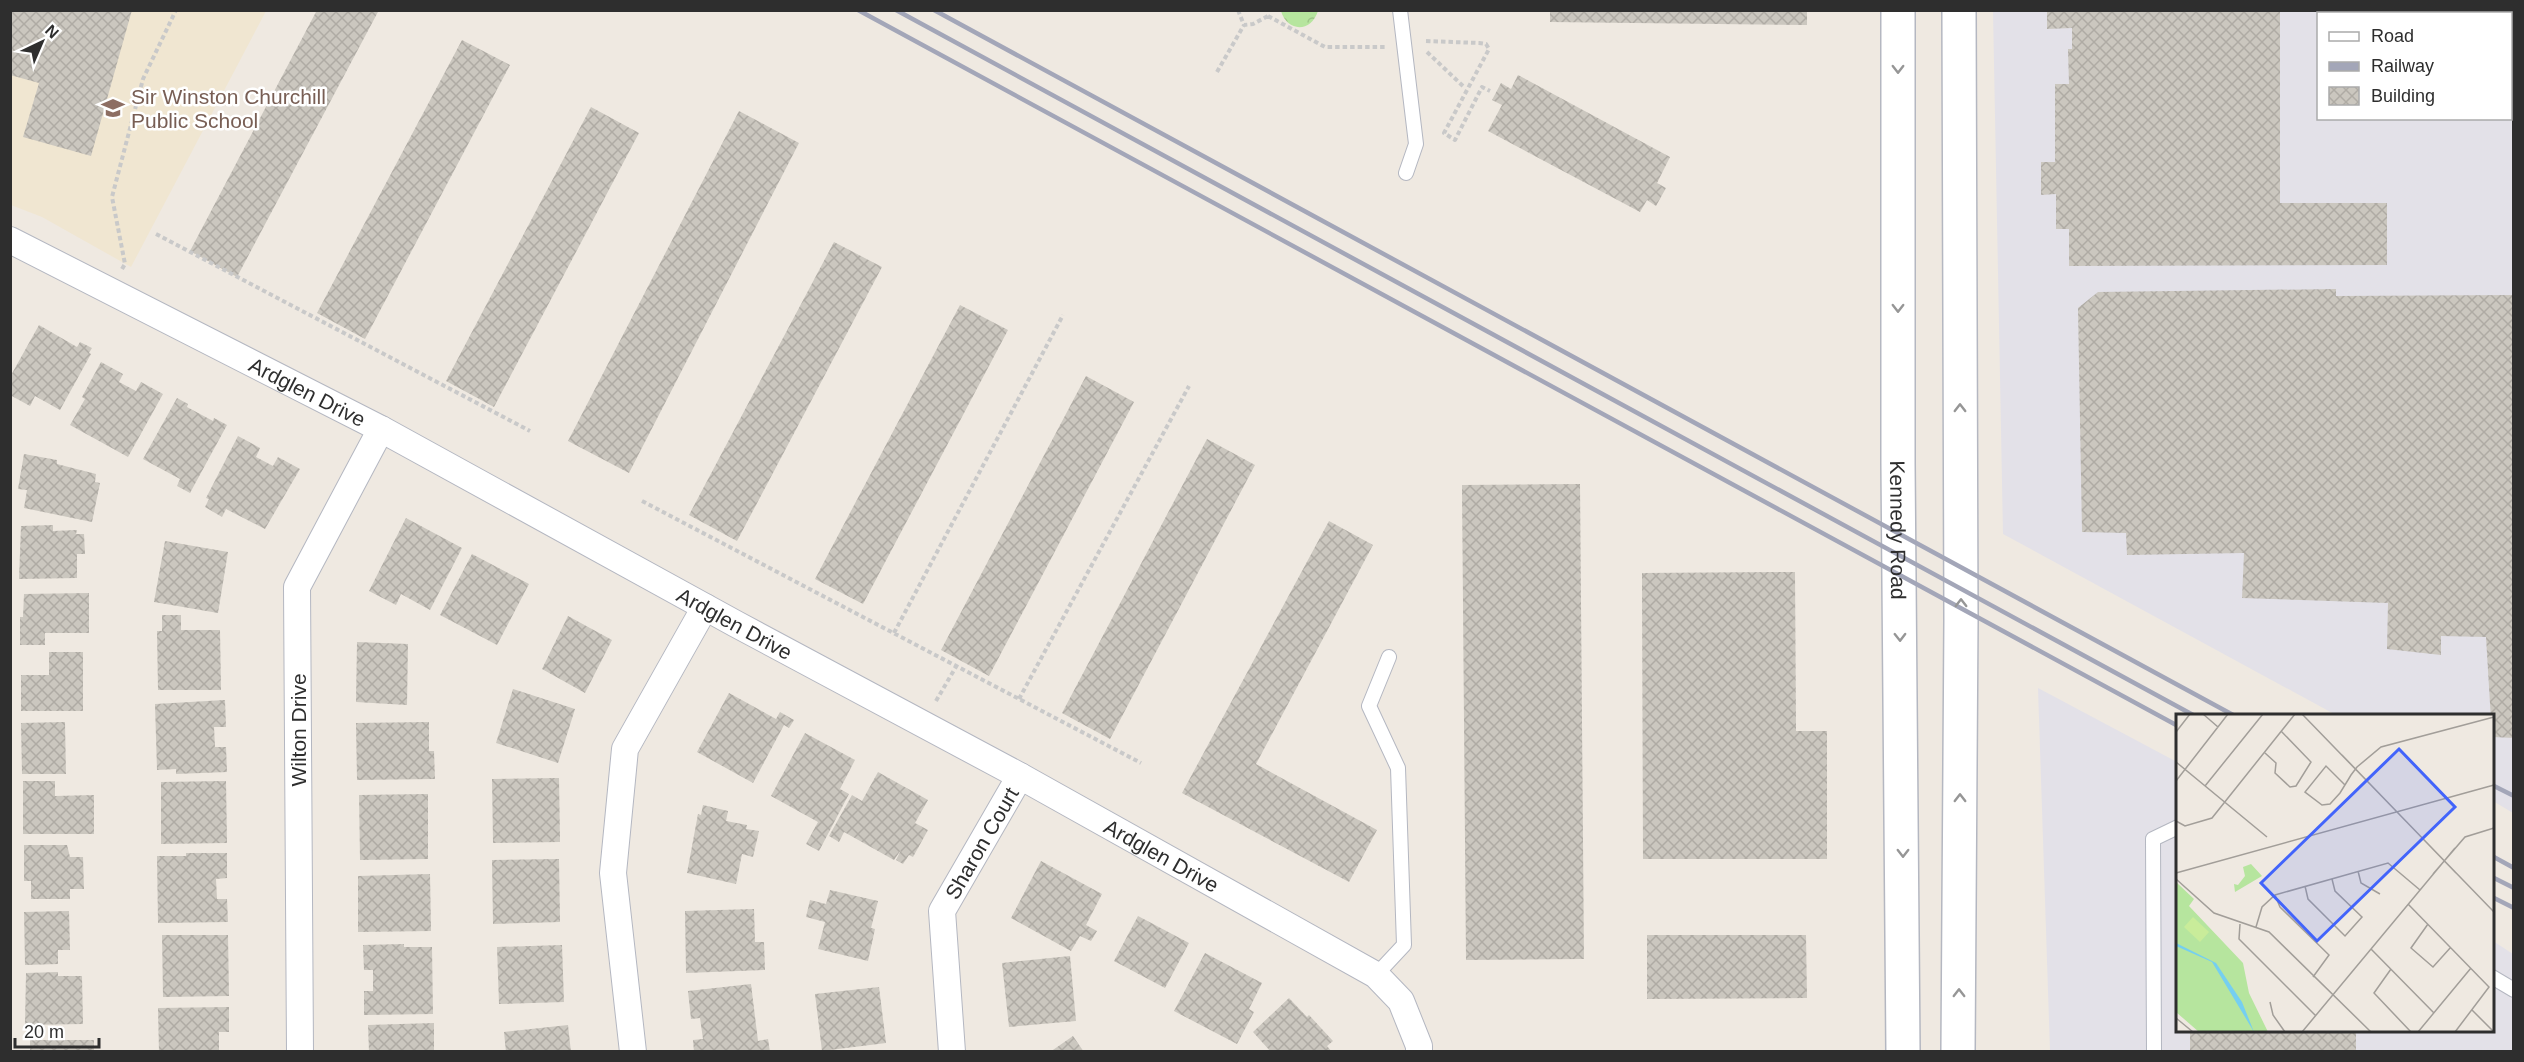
<svg xmlns="http://www.w3.org/2000/svg" width="2524" height="1062" font-family="Arial,sans-serif">
<defs>
<pattern id="park-crowns" width="20" height="18" patternUnits="userSpaceOnUse" patternTransform="scale(1.5)"><rect width="20" height="18" fill="#b6e59e"/><path d="M2 6a3 3 0 1 1 6 0M12 15a3 3 0 1 1 6 0" fill="none" stroke="#9dc588"/></pattern>
<pattern id="building-cross-hatch" width="8" height="8" patternUnits="userSpaceOnUse" patternTransform="scale(1.5)"><rect width="8" height="8" fill="#cbc7bf"/><path d="M0 0l8 8M0 8l8-8" fill="none" stroke="#afaba4"/></pattern>
</defs>
<rect width="100%" height="100%" fill="#efe9e1"/>
<!-- industrial -->
<path fill="#e3e1e8" fill-rule="evenodd" d="M1993,11H2513V813L2493,801L2492,716L2336,715L2003,534ZM2318,14H2510V118H2318Z
M2038,688L2177,762L2178,1030H2492L2493,941L2513,954V1051H2050Z"/>
<!-- education -->
<path fill="#f0e6d1" d="M10,11H266L131,267L42,217L11,205Z"/>
<!-- park -->
<path fill="url(#park-crowns)" d="M1281,11V10L1318,11C1311,33 1287,32 1281,11Z"/>
<!-- building -->
<path fill="url(#building-cross-hatch)" d="M10,10H132L91,156L23,137L39,83L10,75Z
M317,10H379L237,277L190,251Z
M1550,10H1807V25L1550,22Z
M2047,10H2280V203H2387V265L2069,266V229H2056V194L2041,195V162H2055V84H2069L2068,49H2072V28L2047,29Z
M462,40L510,65L365,339L317,313Z
M1518,75L1670,157L1657,183L1666,188L1656,206L1647,200L1640,212L1488,131L1502,105L1492,100L1501,83L1511,89Z
M591,107L639,133L494,407L446,381Z
M739,111L799,143L629,473L568,441Z
M834,242L882,267L737,541L689,515Z
M2336,289V296L2514,295V738L2492,737L2486,637L2441,636V655L2387,649L2388,603L2242,598L2244,553L2127,555L2126,533L2082,532L2078,308L2098,292Z
M960,305L1008,330L863,604L815,579Z
M39,325L77,347L80,342L92,348L89,353L91,354L60,410L35,396L30,406L10,395V377Z
M101,362L123,374L119,382L136,391L141,382L163,394L128,457L70,425L85,399L82,397Z
M1086,376L1134,402L989,676L941,650Z
M177,398L188,404L187,407L213,421L214,418L227,425L190,493L177,486L180,479L143,459Z
M238,436L260,448L256,457L273,466L278,457L300,469L265,529L226,509L222,517L205,507L209,499L206,498Z
M1207,439L1255,465L1110,739L1062,713Z
M24,454L57,460V464L96,474L95,482L100,483L92,522L24,508L27,490L18,489Z
M1580,484L1584,959L1466,960L1462,485Z
M406,518L462,548L430,610L401,594L396,605L369,591Z
M1329,521L1373,545L1256,764L1377,830L1349,882L1182,793Z
M53,525V531L77,530L76,534H84L85,554H77V578L19,579L21,526Z
M165,541L228,552L218,613L154,602Z
M472,554L529,584L497,645L440,615Z
M1795,572L1796,731H1827V859H1643L1642,573Z
M89,593V633H45V645H20V617H23L24,594Z
M162,615H181V630H220L221,690H158L157,631H162Z
M568,616L612,640L585,693L542,669Z
M357,642L408,644L407,705L356,702Z
M49,652H83V711H21V675H49Z
M513,689L575,709L558,763L496,743Z
M729,693L776,719L780,712L794,720L789,728L784,725L753,783L697,752Z
M225,700L226,727H214L215,747H226L227,772L176,774V769L157,770L155,704Z
M65,722L66,774H22L21,723Z
M429,722V751H434L435,779L357,780L356,723Z
M805,733L855,760L840,789L849,794L819,851L806,844L818,822L771,796Z
M878,772L928,800L915,823L928,830L913,857L909,855L903,864L896,860L901,850L894,860L844,832L839,842L829,836L852,795L862,801Z
M559,778L560,842L493,843L492,779Z
M23,781H55V796L94,795V834H23Z
M226,781L227,843L161,844V782Z
M428,794V859L360,860L359,795Z
M703,805L728,811L726,821L747,825L746,829L759,831L753,857L742,854L736,884L687,873L698,814L701,815Z
M24,845H67L70,857H83L84,889H70V899H31V881H24Z
M186,853H227V878L216,879L217,899H227L228,922L158,923L157,856H186Z
M559,859L560,922L493,924L492,860Z
M1041,861L1102,894L1086,925L1097,931L1091,941L1080,936L1071,951L1011,918Z
M430,874L431,931L358,932V876Z
M830,890L878,901L871,928L875,929L868,961L818,949L825,922L806,917L810,900L826,904Z
M754,909L755,942H764L765,970L686,973L685,911Z
M69,911L70,950H58V964L25,965L24,912Z
M1138,916L1189,943L1165,988L1114,961Z
M162,935H228L229,996L163,997Z
M1647,935H1806L1807,998L1647,999Z
M404,944V947H432L433,1014L364,1015V991H373V970H364L363,945Z
M562,945L564,1002L499,1004L497,947Z
M1205,953L1262,983L1249,1009L1254,1012L1237,1044L1174,1011Z
M1070,956L1076,1021L1009,1027L1002,963Z
M58,972V976H82L83,1024L25,1025L26,973Z
M751,984L758,1041L768,1039L770,1052H694L693,1040L703,1039L700,1018L691,1019L688,991Z
M879,987L886,1043L822,1051L815,994Z
M1289,998L1307,1017L1309,1015L1333,1041L1327,1046L1332,1052H1271L1253,1032Z
M229,1007V1032H219V1052H159L158,1008Z
M434,1023V1052H369L368,1025Z
M568,1025L571,1052H506L504,1032Z
M2190,1030H2356V1052H2190Z
M1073,1036L1084,1052H1050Z
M30,1040H94V1052H30Z"/>
<g fill="none" stroke-linecap="round" stroke-linejoin="round">
<!-- service casing -->
<g stroke="#b4b7c1" stroke-width="16">
<path id="service" d="M1400,10L1416,144L1406,173
M1376,975L1404,945L1398,768L1369,706L1389,657
M2492,977L2514,990
M2154,1052L2153,839L2178,827"/>
</g>
<!-- minor casing -->
<g stroke="#b4b7c1" stroke-width="28">
<g id="minor">
<path id="s1" d="M10,240L381,429L736,624L1020,776L1376,975L1401,1001L1419,1046V1052"/>
<path d="M300,1052L297,587L381,429"/>
<path d="M633,1052L613,873L625,749L705,607"/>
<path id="s2" d="M952,1052L942,911L1020,776"/>
</g>
</g>
<!-- secondary casing -->
<g stroke="#b4b7c1" stroke-width="36">
<g id="secondary">
<path id="s3" d="M1898,10V463L1903,1052"/>
<path d="M1958,1052L1961,620L1959,10"/>
</g>
</g>
<!-- path -->
<path stroke="#c9c9c9" stroke-width="4" stroke-dasharray="4.5 3" stroke-linecap="butt" d="M1238,10L1244,25L1253,24L1268,16
M1268,16L1325,47H1385
M1426,41L1479,43L1486,44L1489,49L1444,133L1455,140L1482,87L1490,91
M1427,52L1464,87
M1217,72L1244,25
M156,234L530,431
M122,269L125,264L112,197L143,79L176,10
M642,501L1141,763
M894,633L1063,315
M1019,699L1189,386
M936,701L957,665"/>
<!-- service -->
<use href="#service" stroke="#fff" stroke-width="14"/>
<!-- minor -->
<use href="#minor" stroke="#fff" stroke-width="26"/>
<!-- secondary -->
<use href="#secondary" stroke="#fff" stroke-width="33"/>
<!-- rail -->
<path stroke="#a3a6b8" stroke-width="4.5" d="M858,10L2178,726
M896,10L2195,716
M934,10L2235,716
M2492,785L2514,796
M2492,856L2514,868
M2492,877L2514,888
M2492,897L2514,908"/>
</g>
<!-- one-way arrows -->
<defs><path id="oneway-chevron" d="M-2-3.5L2.5 0L-2 3.5" fill="none" stroke-width="1.6" stroke-linecap="round" stroke-linejoin="round" transform="scale(1.5)"/></defs>
<g stroke="#969696">
<use href="#oneway-chevron" transform="translate(1898 69) rotate(90)"/>
<use href="#oneway-chevron" transform="translate(1898 308) rotate(90)"/>
<use href="#oneway-chevron" transform="translate(1960 408) rotate(-90)"/>
<use href="#oneway-chevron" transform="translate(1961 603) rotate(-90)"/>
<use href="#oneway-chevron" transform="translate(1900 637) rotate(89)"/>
<use href="#oneway-chevron" transform="translate(1960 798) rotate(-90)"/>
<use href="#oneway-chevron" transform="translate(1903 853) rotate(90)"/>
<use href="#oneway-chevron" transform="translate(1959 993) rotate(-90)"/>
</g>
<!-- icons -->
<defs>
<g id="school-bare" transform="scale(1.8)"><path d="M0-5L7-2L0 1L-7-2ZM-4 1L0 2.5L4 1V4Q0 6-4 4Z" fill="#8d6e63" stroke="#fff" stroke-width="2.5" paint-order="stroke"/></g>
</defs>
<g fill-rule="evenodd">
<use href="#school-bare" x="113" y="108"/>
</g>
<g text-anchor="middle" dominant-baseline="central" stroke-width="5" stroke-linejoin="round" paint-order="stroke">
<!-- education labels -->
<g font-size="21" fill="#785e54" stroke="#fff" text-anchor="start">
<text x="131" y="96">Sir Winston Churchill<tspan x="131" dy="24">Public School</tspan></text>
</g>
<!-- street labels -->
<g font-size="21" fill="#2e2e2e" stroke="#fff">
<text stroke="none"><textPath href="#s1" startOffset="334">Ardglen Drive</textPath></text>
<text stroke="none"><textPath href="#s3" startOffset="520">Kennedy Road</textPath></text>
<text stroke="none"><textPath href="#s1" startOffset="820">Ardglen Drive</textPath></text>
<text transform="translate(298 730) rotate(-90)">Wilton Drive</text>
<text stroke="none"><textPath href="#s2" startOffset="220">Sharon Court</textPath></text>
<text stroke="none"><textPath href="#s1" startOffset="1306">Ardglen Drive</textPath></text>
</g>
</g>
<!-- overview -->
<g transform="translate(2176 714)">
<rect width="318" height="318" fill="#efe9e1"/>
<path d="M75,150L86,162L59,178L58,170L62,171L69,162L67,153ZM0,168L18,185L13,192L67,249L73,279L92,318H23L0,298Z" fill="#b6e59e"/>
<path d="M17,203L33,218L24,228L8,213Z" fill="#c9ec9a"/>
<path d="M0,229L40,249L66,288L78,318L36,248L0,232Z" fill="#75cff0"/>
<path fill="none" stroke="#a29e99" stroke-width="1.5" d="M27,0L42,13M126,0L318,198M0,18L14,0M89,39L100,49L99,59L114,73L120,72L135,48L105,17M166,41L280,159M0,48L91,123M0,67L52,0M169,71L150,52L129,78L146,91L154,90L164,79L172,66L175,61L181,53L205,33L318,3M29,72L87,0M0,107L9,112L36,104L119,0M182,157L185,169L204,180M0,159L318,71M257,160L289,123L318,114M0,165L38,199L93,218L195,318M129,172L132,185L169,222L186,203L159,177L156,165M99,181L104,193L153,241L137,263M232,190L313,273L279,318M64,210L63,225L140,302M252,210L235,234L257,253L275,233M80,213L86,193L99,181L212,149L244,176M195,235L258,299M215,255L198,279L235,318M94,288L97,301L109,318M296,296L318,318M0,304L17,318M126,318L279,134M242,318L295,254"/>
<path fill="#4264fb" fill-opacity="0.15" stroke="#4264fb" stroke-width="3" d="M223,35L279,93L141,227L85,169Z"/>
<rect width="318" height="318" fill="none" stroke="#2e2e2e" stroke-width="3"/>
</g>
<!-- border -->
<rect width="2524" height="1062" fill="none" stroke="#2e2e2e" stroke-width="24"/>
<!-- legend -->
<rect x="2317" y="12" width="195" height="108" fill="#ffffff" stroke="#ababab" stroke-width="1.5"/>
<rect x="2329" y="32" width="30" height="9" fill="#ffffff" stroke="#ababab" stroke-width="1.5"/>
<text x="2371" y="42" font-size="18" fill="#2e2e2e">Road</text>
<rect x="2329" y="62" width="30" height="9" fill="#a3a6b8" stroke="#ababab" stroke-width="1.5"/>
<text x="2371" y="72" font-size="18" fill="#2e2e2e">Railway</text>
<rect x="2329" y="87" width="30" height="18" fill="url(#building-cross-hatch)" stroke="#ababab" stroke-width="1.5"/>
<text x="2371" y="102" font-size="18" fill="#2e2e2e">Building</text>
<!-- north arrow -->
<g transform="translate(42 42) rotate(44)" stroke="#ffffff" stroke-width="4.5" paint-order="stroke">
<path d="M0-4.5L10 22L0 15L-10 22Z" fill="#2e2e2e"/>
<text y="-9" font-size="16" font-weight="bold" text-anchor="middle" fill="#2e2e2e">N</text>
</g>
<!-- scale -->
<path d="M15 1038v9h84v-9" fill="none" stroke="#2e2e2e" stroke-width="3"/>
<text x="24" y="1038" font-size="18" fill="#2e2e2e" stroke="#ffffff" stroke-width="4.5" paint-order="stroke">20 m</text>
</svg>
